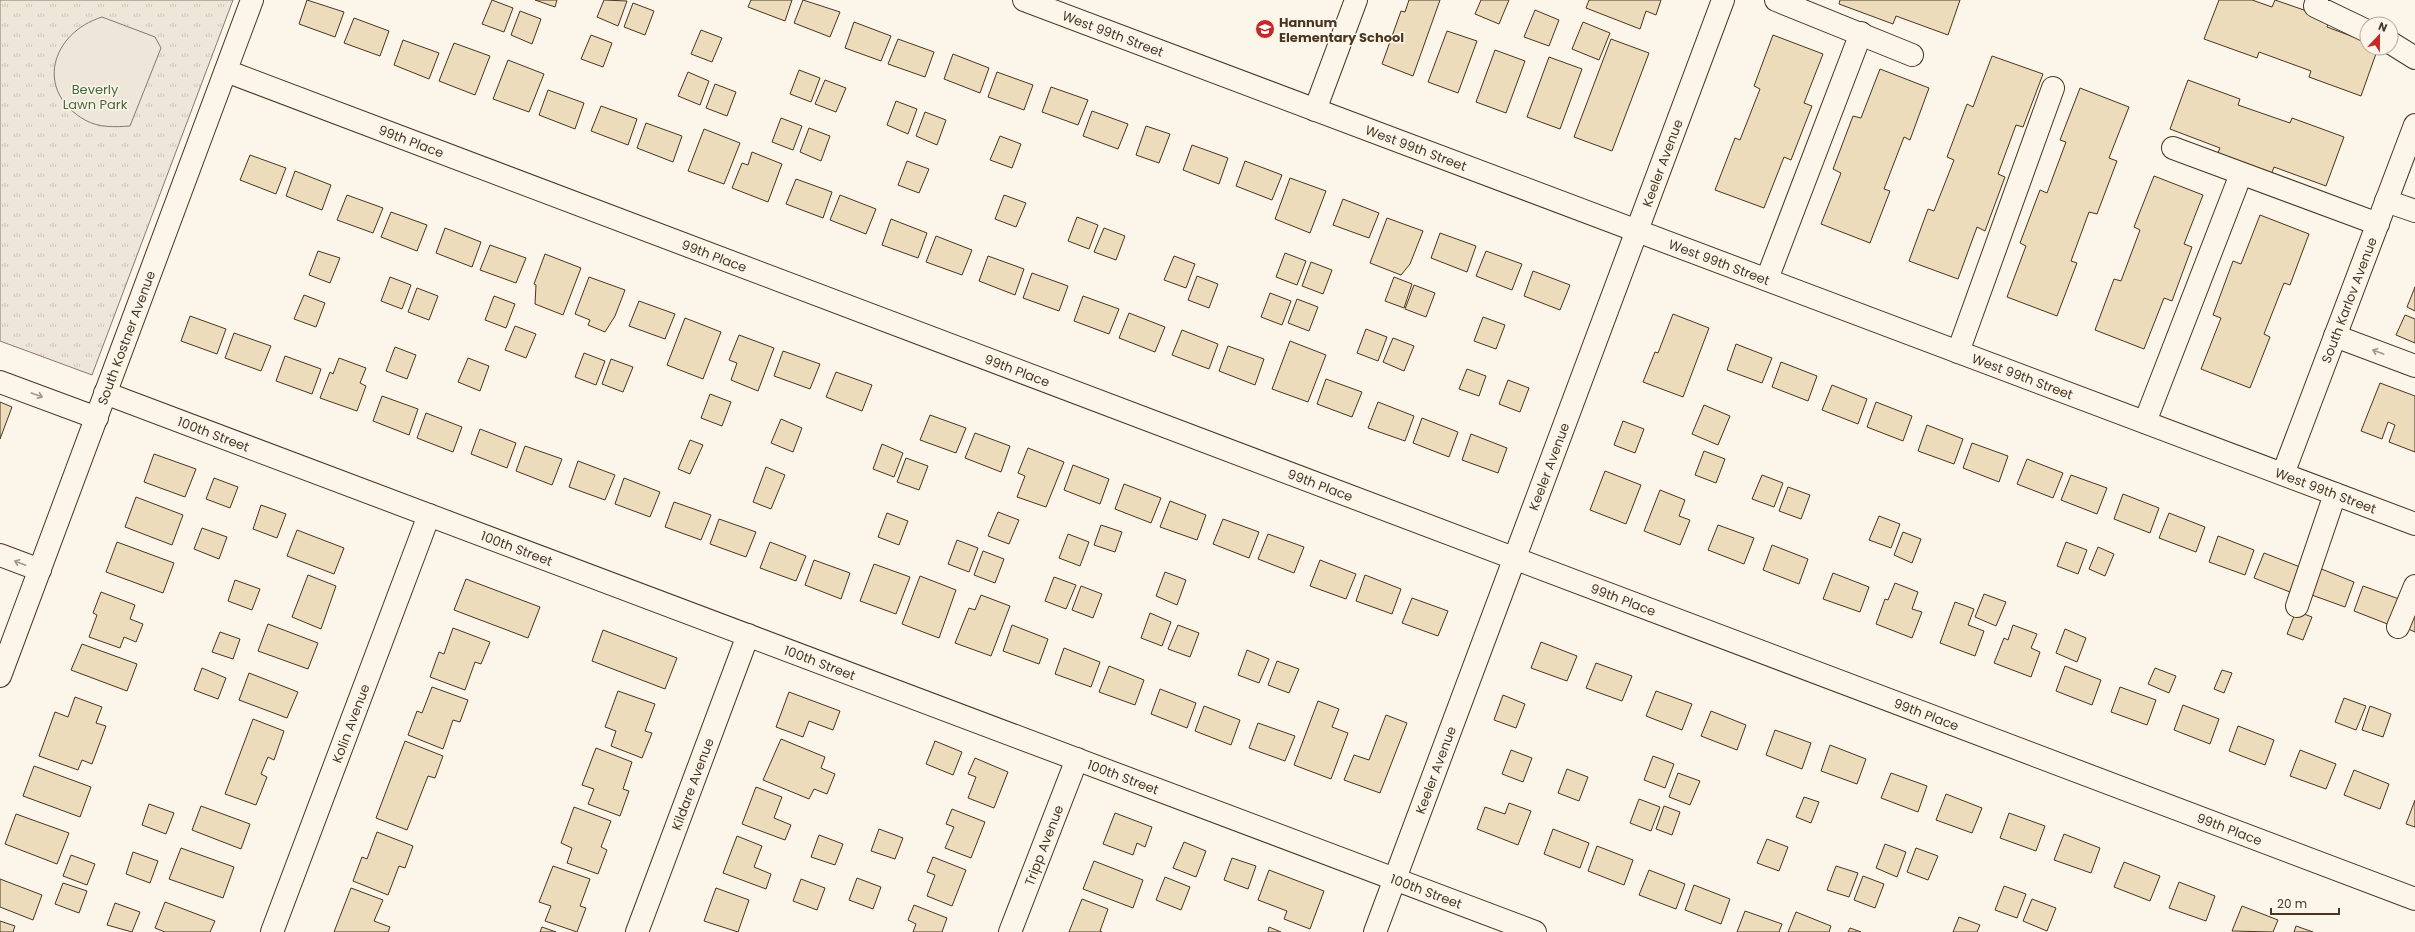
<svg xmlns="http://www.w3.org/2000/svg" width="2415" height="932" font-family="Poppins,sans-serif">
<defs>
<pattern id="park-tufts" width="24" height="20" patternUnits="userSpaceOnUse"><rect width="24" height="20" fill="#ede6d9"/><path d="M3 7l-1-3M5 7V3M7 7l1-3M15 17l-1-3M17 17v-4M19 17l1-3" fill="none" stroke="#cdc6ba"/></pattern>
</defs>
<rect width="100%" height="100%" fill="#fbf6e9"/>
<!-- park -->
<path fill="url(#park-tufts)" stroke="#887966" d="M0,0H233L92,375L0,341Z"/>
<!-- garden -->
<path fill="#ede6d9" stroke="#887966" d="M102,17L155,37L161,48L130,126C115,127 99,128 85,120C34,91 51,33 102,17Z"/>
<!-- building -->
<path fill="#ecdcbc" stroke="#4a3520" d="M307,0L344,12L335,37L299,24Z
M492,0L513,8L504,32L482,24Z
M535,0H557L555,7Z
M604,0L627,1L618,26L597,17Z
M751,0H792L785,21L748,7Z
M803,0L840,12L830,37L794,23Z
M1409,0H1440L1413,76L1382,64L1401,11L1405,12Z
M1481,0H1509L1499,24L1475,14Z
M1589,0H1661L1656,15L1646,11L1640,29L1586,8Z
M1840,0H1960L1948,35L1896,16L1893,24L1839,4Z
M2219,0H2252L2272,7L2275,0L2330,19L2327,27L2367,42V48H2378L2361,96L2309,77L2311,71L2259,52L2257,58L2204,39Z
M633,3L654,11L645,35L624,27Z
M1535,10L1559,20L1549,46L1524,37Z
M520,11L541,19L532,44L511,35Z
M354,18L389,31L380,56L344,43Z
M854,22L891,36L881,61L845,48Z
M1583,22L1610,33L1599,60L1572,49Z
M701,30L722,38L712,62L691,54Z
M1447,31L1477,41L1458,93L1428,82Z
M591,35L612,43L603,67L581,59Z
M1773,35L1823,54L1804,103L1812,106L1791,160L1784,157L1764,208L1715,190L1735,138L1740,140L1760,89L1754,86Z
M898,39L934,52L925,77L888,64Z
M1611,39L1649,53L1612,151L1574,137Z
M403,40L439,53L429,79L394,65Z
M454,43L490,56L475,95L439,81Z
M1495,50L1525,61L1506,113L1476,102Z
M953,54L989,68L980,93L944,79Z
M1992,56L2043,74L2023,127L2016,125L1998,174L2005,177L1985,231L1977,227L1958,279L1909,261L1928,209L1934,211L1954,160L1947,157L1967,104L1973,107Z
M1549,57L1582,69L1560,129L1527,117Z
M508,60L544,74L529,112L493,99Z
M1880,69L1929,88L1910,140L1904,137L1884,189L1890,191L1870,243L1821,224L1841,173L1833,169L1853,116L1861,118Z
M799,70L820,78L811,102L790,94Z
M688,72L709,81L700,105L678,96Z
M997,72L1033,85L1024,110L988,97Z
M825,80L846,88L836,112L815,104Z
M2188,80L2240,99L2238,105L2290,123L2292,118L2344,137L2326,186L2274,167L2271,175L2217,155L2220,148L2170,129Z
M715,84L736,92L727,116L706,108Z
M1051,87L1088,100L1078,125L1042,112Z
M2080,88L2129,107L2109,158L2117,161L2097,214L2089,212L2071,261L2077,263L2057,316L2007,297L2026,246L2020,243L2040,190L2047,193L2066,142L2060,140Z
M548,90L584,103L575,129L539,115Z
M896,101L917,109L908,134L887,125Z
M601,106L637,119L628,145L591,131Z
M1092,111L1128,124L1118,149L1083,136Z
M925,112L946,120L937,145L916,136Z
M781,118L802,126L793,150L772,142Z
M646,123L682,136L673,162L637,148Z
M1146,126L1170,134L1159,163L1136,155Z
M809,128L830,136L821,161L800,152Z
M704,129L740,143L724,184L688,171Z
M1000,136L1021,144L1012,168L990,160Z
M1192,145L1228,158L1219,184L1183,170Z
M752,152L782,164L768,202L732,188L742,163L748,165Z
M250,155L286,168L276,194L240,180Z
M907,161L929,169L919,193L898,185Z
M1245,161L1282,175L1272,200L1236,186Z
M295,171L331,185L322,210L286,196Z
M2154,176L2203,195L2184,244L2192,247L2172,301L2164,298L2144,349L2095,330L2114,279L2121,281L2140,230L2134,227Z
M1290,178L1326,191L1310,233L1275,219Z
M796,179L832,192L823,218L786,204Z
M347,195L383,208L373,233L337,220Z
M840,195L876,209L866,234L830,220Z
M1004,195L1026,203L1016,227L995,219Z
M1343,199L1379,213L1369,238L1333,225Z
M391,212L427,225L417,251L381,237Z
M2260,215L2309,234L2290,285L2284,283L2264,334L2270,337L2250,388L2201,369L2221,318L2213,315L2233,261L2241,264Z
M1077,217L1098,225L1089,249L1068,241Z
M1387,218L1423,231L1410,264L1401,275L1370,263Z
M891,219L927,233L918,258L882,245Z
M445,228L481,242L472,267L436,253Z
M1104,228L1125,236L1116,260L1094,252Z
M1440,233L1476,246L1467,272L1431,258Z
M936,236L972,250L962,275L926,262Z
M490,245L526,258L516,283L480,270Z
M318,251L340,258L330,283L309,275Z
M1486,251L1522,264L1512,290L1476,276Z
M1285,253L1306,261L1297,285L1276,277Z
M545,254L581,268L563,315L535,304L536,285L534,284Z
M988,256L1024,269L1015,295L979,281Z
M1174,256L1195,264L1186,288L1164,280Z
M1311,262L1332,270L1323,294L1302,286Z
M1533,271L1570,285L1560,310L1524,296Z
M1032,273L1068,286L1059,311L1023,298Z
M1197,276L1218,284L1209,308L1188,300Z
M390,277L411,285L402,309L381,301Z
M589,277L625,290L615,316L605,332L588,325L590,320L575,314Z
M1394,277L1412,284L1404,308L1385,301Z
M1414,285L1435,293L1426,317L1405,309Z
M2415,287V311L2407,307Z
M417,288L438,296L429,320L408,312Z
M1270,293L1291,301L1282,325L1261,317Z
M304,295L325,303L316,327L294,319Z
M494,296L515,304L506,328L485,320Z
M1083,296L1119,309L1109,334L1074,321Z
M1297,299L1318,307L1309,331L1288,323Z
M639,301L675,314L665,339L629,326Z
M1129,313L1165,327L1155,352L1119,338Z
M1673,314L1709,328L1683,397L1643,382L1655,352L1658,353Z
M2405,315L2415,319V343L2396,335Z
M190,316L226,329L217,354L181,341Z
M1483,317L1505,325L1496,349L1474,341Z
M685,318L721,332L703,379L667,365Z
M515,326L536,334L526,358L505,350Z
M1366,329L1387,337L1378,361L1357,353Z
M1182,330L1218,344L1209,369L1172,355Z
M234,333L271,346L261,371L225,358Z
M739,335L774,348L758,391L731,380L737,363L729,360Z
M1393,338L1414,346L1404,371L1383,362Z
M1290,341L1326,355L1308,402L1272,389Z
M1736,344L1772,358L1762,383L1727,370Z
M1228,346L1264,359L1255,385L1219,371Z
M395,347L416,355L407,379L386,371Z
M783,351L820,364L810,389L774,376Z
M584,353L605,361L596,385L575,377Z
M285,356L321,369L312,394L276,381Z
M339,358L366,368L360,383L366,386L357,411L320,398L330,372L333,374Z
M468,358L489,366L480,391L458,382Z
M611,359L633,367L623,392L602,384Z
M1781,362L1817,376L1808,401L1772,387Z
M1467,369L1486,376L1479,396L1459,389Z
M836,372L872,385L862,411L826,397Z
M1326,379L1362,392L1352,417L1317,404Z
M1508,380L1529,388L1520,412L1499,404Z
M2380,383L2415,396V452L2389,442L2395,425L2388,422L2382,439L2361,431Z
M1832,385L1867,399L1858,424L1822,410Z
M710,394L731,402L722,426L701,418Z
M382,396L418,409L409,435L373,421Z
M0,402L12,407L0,439Z
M1378,402L1414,416L1405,441L1368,428Z
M1876,402L1912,416L1903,441L1867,427Z
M1704,405L1730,416L1718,445L1692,434Z
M426,413L462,427L453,452L417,438Z
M930,415L966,428L956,453L920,440Z
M1422,418L1458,432L1449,457L1413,443Z
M781,419L802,428L793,452L771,443Z
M1623,421L1644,429L1635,453L1614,445Z
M1927,425L1963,439L1954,464L1918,451Z
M480,429L516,443L507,468L471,454Z
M975,433L1010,446L1001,472L965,458Z
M1471,434L1507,448L1498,473L1462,460Z
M690,440L703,445L690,474L678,469Z
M1972,443L2008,456L1999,482L1963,468Z
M882,444L903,453L894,477L873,469Z
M525,446L562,459L552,485L516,471Z
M1028,448L1064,462L1046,507L1017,497L1025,476L1018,473Z
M1704,451L1725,459L1716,483L1695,475Z
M154,454L196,469L185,497L144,482Z
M906,458L928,466L919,490L897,482Z
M2027,459L2063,473L2053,498L2017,484Z
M578,461L615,475L605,500L569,487Z
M1073,465L1109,479L1100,504L1064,490Z
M766,467L785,475L771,509L753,502Z
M1605,471L1641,485L1626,524L1590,510Z
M1762,475L1783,483L1774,507L1752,499Z
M2071,475L2107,488L2097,514L2061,500Z
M214,478L238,487L230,508L206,499Z
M624,478L660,492L650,517L615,504Z
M1124,484L1161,498L1151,523L1115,509Z
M1788,487L1810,495L1801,519L1779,511Z
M1660,490L1685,500L1679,516L1690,520L1680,545L1644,531Z
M2123,494L2159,508L2150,533L2114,519Z
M136,497L183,515L172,545L125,527Z
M1170,501L1206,515L1197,540L1160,527Z
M674,502L711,515L701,540L665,527Z
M261,505L286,514L277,538L253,529Z
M998,512L1019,520L1009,544L988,536Z
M887,513L908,521L899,545L878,537Z
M2169,513L2205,527L2196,552L2159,538Z
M1879,516L1900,524L1891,548L1869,540Z
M719,519L756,532L746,557L710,544Z
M1223,519L1259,532L1249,558L1213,544Z
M1101,525L1122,532L1115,552L1094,545Z
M1718,525L1754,538L1744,564L1708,550Z
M202,528L227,537L219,559L194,549Z
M297,530L344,548L334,574L287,556Z
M1903,532L1921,539L1912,563L1894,555Z
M1068,534L1089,542L1080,566L1059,558Z
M1268,534L1304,547L1294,573L1258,559Z
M2218,536L2254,550L2245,575L2209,562Z
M957,540L978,548L969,572L948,564Z
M117,542L174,563L163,593L106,572Z
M770,542L806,556L796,581L760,568Z
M2066,542L2087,550L2078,574L2057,566Z
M1772,545L1808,559L1799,584L1763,570Z
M2098,547L2114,554L2105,576L2089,569Z
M983,551L1004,559L995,583L974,575Z
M2264,553L2300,567L2290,592L2254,578Z
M814,560L850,573L841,599L805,585Z
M1320,560L1356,574L1346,599L1310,586Z
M874,564L910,577L896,614L860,601Z
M2319,568L2354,582L2345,607L2309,594Z
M1165,572L1186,580L1177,605L1156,596Z
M1833,573L1869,587L1860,612L1823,599Z
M308,575L336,586L321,629L292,617Z
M1365,575L1401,589L1392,614L1356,601Z
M920,576L956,590L939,638L902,624Z
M1054,577L1076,585L1066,609L1045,601Z
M466,579L540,607L528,638L454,610Z
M235,580L260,589L252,610L228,601Z
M1895,583L1918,592L1912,609L1922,612L1912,638L1876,624L1885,599L1888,600Z
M1081,586L1102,594L1093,618L1072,610Z
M2363,586L2399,599L2390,625L2354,611Z
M101,592L135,605L130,619L143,624L136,642L124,637L120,648L89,637L97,615L93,613Z
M1984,594L2006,602L1996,626L1975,617Z
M981,595L1010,606L991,656L955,643L969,608L975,610Z
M1412,598L1448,611L1438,636L1402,623Z
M1955,602L1974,609L1968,625L1984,631L1975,656L1940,643Z
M2415,609V632L2406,628Z
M2296,611L2312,617L2303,640L2287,634Z
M1150,613L1171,622L1162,646L1141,638Z
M268,624L318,643L308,669L258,651Z
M1012,625L1048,639L1039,664L1003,651Z
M1178,625L1199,633L1190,657L1168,649Z
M2013,625L2037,634L2031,648L2040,652L2031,677L1994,663L2004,638L2008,640Z
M453,628L490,642L481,664L475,662L465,690L430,677L439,652L444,654Z
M2065,629L2086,638L2077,662L2056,653Z
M603,630L677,658L665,689L592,661Z
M220,632L240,639L233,659L212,652Z
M1541,642L1577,656L1567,681L1531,668Z
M82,644L137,664L127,691L71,670Z
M1064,648L1100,662L1091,687L1055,674Z
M1247,650L1269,659L1259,683L1238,675Z
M1277,661L1299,669L1289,693L1268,685Z
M1596,663L1632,676L1622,701L1586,688Z
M1109,666L1144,680L1135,705L1099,692Z
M2065,666L2101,680L2092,705L2056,691Z
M202,668L226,678L218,699L194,690Z
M2155,668L2176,676L2169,693L2148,684Z
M2222,670L2232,673L2224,693L2214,689Z
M249,673L298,692L287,718L239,700Z
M432,687L468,700L460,722L453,720L443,749L408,735L417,711L422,713Z
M2120,687L2156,700L2147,725L2111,712Z
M1160,689L1196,703L1187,728L1151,714Z
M618,691L655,704L645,731L652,733L642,758L611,746L616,731L605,727Z
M1656,691L1692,704L1682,730L1646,716Z
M789,692L840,711L833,730L809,721L803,737L776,727Z
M1503,695L1525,704L1516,728L1494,720Z
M75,697L102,707L96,723L106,726L92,764L82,760L78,770L39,756L55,712L68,717Z
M2344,698L2366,706L2356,730L2335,722Z
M1318,701L1339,709L1332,727L1348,733L1331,779L1294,765Z
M2183,705L2219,719L2210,744L2174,730Z
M1204,706L1240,720L1231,745L1195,731Z
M2370,706L2391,714L2383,737L2362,730Z
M1711,711L1746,725L1737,750L1701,736Z
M1386,715L1407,723L1380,793L1344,780L1354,755L1369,760Z
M253,719L284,731L274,760L268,757L261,774L267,777L256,805L225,794Z
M1258,723L1295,736L1285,761L1249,748Z
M2238,726L2274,740L2265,765L2229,751Z
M1775,730L1811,743L1802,769L1766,755Z
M781,739L825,757L821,768L835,774L827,794L814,789L809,799L763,780Z
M405,741L443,756L435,778L428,776L407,830L376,818Z
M935,741L962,752L953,775L926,764Z
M1830,745L1866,759L1857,784L1821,771Z
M596,748L632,762L623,789L629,791L620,816L588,804L594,789L582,785Z
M1511,750L1532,758L1523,782L1502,774Z
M2300,750L2336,764L2326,789L2290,776Z
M1653,756L1674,764L1665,788L1644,780Z
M975,758L1008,772L994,808L968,798L976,777L968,774Z
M34,766L91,787L80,817L23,796Z
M1567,769L1588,777L1579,801L1558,793Z
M2354,770L2389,784L2380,809L2344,795Z
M1678,773L1700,781L1690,805L1669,797Z
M1891,773L1927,786L1918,812L1881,798Z
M756,787L782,797L774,818L791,825L785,840L742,824Z
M1946,794L1982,808L1972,833L1936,820Z
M1804,797L1819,802L1811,823L1796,817Z
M1639,799L1660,807L1651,831L1630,823Z
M2415,800V827L2406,824Z
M1509,803L1531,811L1518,845L1477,829L1485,807L1505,814Z
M149,804L174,813L166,834L142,825Z
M201,806L250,824L241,849L192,830Z
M1664,806L1680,812L1672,835L1656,829Z
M574,807L611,821L601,847L607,850L598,874L567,863L572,848L561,843Z
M952,809L985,822L971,858L945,848L954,827L946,824Z
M1115,813L1152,827L1145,847L1137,843L1133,855L1103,844Z
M2009,813L2045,826L2036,851L2000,838Z
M16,814L69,833L57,864L5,844Z
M879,829L903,838L895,859L871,851Z
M1553,829L1589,843L1580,868L1544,854Z
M377,832L413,846L405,868L399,866L388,895L353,881L362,857L367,859Z
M2064,834L2100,848L2091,873L2054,860Z
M819,835L843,844L835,865L811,857Z
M737,836L762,846L754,867L771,874L766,889L723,873Z
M1767,839L1788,847L1779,871L1757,863Z
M1184,842L1206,851L1196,877L1173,868Z
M1885,844L1906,852L1897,877L1876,868Z
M1597,846L1633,860L1624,885L1588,871Z
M181,848L234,867L223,898L169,879Z
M1916,848L1938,856L1928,880L1907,872Z
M133,852L158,861L150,883L126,874Z
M71,855L95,864L87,885L63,876Z
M933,857L966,870L952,906L927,896L935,875L927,872Z
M1232,858L1256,866L1248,889L1224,880Z
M1094,861L1143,880L1133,908L1083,889Z
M2124,862L2160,876L2150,901L2114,887Z
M553,866L590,879L580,906L586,908L577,932L545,921L551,906L539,902Z
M1836,866L1858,873L1849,897L1827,890Z
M1269,870L1324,891L1310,929L1284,919L1287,911L1258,900Z
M1649,870L1685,884L1676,909L1639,895Z
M1863,876L1884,884L1875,908L1854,900Z
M1165,877L1190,887L1181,910L1156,900Z
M857,878L881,887L873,909L849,900Z
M0,879L42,895L33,920L0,907Z
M801,879L825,888L817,910L793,901Z
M2179,882L2215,896L2206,921L2169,908Z
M63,883L87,891L79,913L55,904Z
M1694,885L1730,899L1721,924L1685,910Z
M2004,886L2026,894L2017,918L1995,910Z
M351,888L383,900L374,921L390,927L388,932H334Z
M716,888L749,900L738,932L704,921Z
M1082,899L1108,909L1100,931L1102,932H1069Z
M2032,899L2056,908L2047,931L2023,921Z
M165,902L215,921L210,932H165L155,928Z
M115,903L140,912L132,932L107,925Z
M914,905L947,918L942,932H913L916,924L908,920Z
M2242,906L2278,920L2273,932L2232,931Z
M1745,911L1782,924L1779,932H1737Z
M1796,912L1831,926L1829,932H1788Z
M1959,917L1980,925L1977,932H1953Z
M0,921L15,926L13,932H0Z
M2296,926L2313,932H2294Z
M542,927L556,932H540Z
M1269,927L1281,932H1268Z
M1850,928L1861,932H1848Z"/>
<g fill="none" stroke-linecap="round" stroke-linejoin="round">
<!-- minor casing -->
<g stroke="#4a3520" stroke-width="24">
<g id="minor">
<path id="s1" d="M1024,0L2415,524"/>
<path d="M1776,0L1912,55"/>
<path d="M2317,0L2315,6L2367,31"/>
<path d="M2391,43L2415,58"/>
<path id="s2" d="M226,71L2415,899"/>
<path d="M1315,110L1356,0"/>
<path d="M2173,148L2378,224"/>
<path d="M2386,201L2415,211"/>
<path d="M1767,279L1861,33"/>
<path d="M2335,336L2415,366"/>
<path d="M1958,352L2053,88"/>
<path d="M0,382L97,418"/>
<path id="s3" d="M105,393L1535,932"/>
<path d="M2145,422L2241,174"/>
<path id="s4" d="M2283,474L2415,125"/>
<path d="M0,555L40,570"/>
<path d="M2297,606L2335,494"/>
<path d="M2398,627L2415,586"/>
<path id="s5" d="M0,676L252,0"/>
<path id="s6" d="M272,932L429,515"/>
<path id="s7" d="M637,932L748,635"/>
<path id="s8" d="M1010,932L1077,759"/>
<path id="s9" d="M1375,932L1723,0"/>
</g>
</g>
<!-- minor -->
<use href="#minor" stroke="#fbf6e9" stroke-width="22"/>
</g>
<!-- one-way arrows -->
<defs><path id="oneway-shaft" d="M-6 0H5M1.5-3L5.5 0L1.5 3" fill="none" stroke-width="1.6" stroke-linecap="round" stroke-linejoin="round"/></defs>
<g stroke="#a29684">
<use href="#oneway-shaft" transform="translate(2378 352) rotate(-160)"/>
<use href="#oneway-shaft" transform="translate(37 395) rotate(20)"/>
<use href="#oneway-shaft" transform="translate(20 563) rotate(-159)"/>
</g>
<!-- icons -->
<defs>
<g id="school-disc" transform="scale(1)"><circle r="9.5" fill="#c62828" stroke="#fbf6e9"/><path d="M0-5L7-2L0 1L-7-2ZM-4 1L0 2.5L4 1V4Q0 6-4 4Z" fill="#fff"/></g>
</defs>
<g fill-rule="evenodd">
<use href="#school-disc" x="1265" y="29"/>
</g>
<g text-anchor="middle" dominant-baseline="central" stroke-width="3" stroke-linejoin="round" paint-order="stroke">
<!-- poi labels -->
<g font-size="13" font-weight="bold" fill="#4a3520" stroke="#fbf6e9" text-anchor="start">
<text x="1279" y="22">Hannum<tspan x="1279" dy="15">Elementary School</tspan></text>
</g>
<!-- street labels -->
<g font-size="13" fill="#4a3520" stroke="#fbf6e9">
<text stroke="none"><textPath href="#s1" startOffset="95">West 99th Street</textPath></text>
<text stroke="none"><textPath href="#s2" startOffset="198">99th Place</textPath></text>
<text stroke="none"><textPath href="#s1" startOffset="419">West 99th Street</textPath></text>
<text stroke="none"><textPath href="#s9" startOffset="821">Keeler Avenue</textPath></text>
<text stroke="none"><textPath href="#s2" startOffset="522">99th Place</textPath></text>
<text stroke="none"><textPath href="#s1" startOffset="743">West 99th Street</textPath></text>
<text stroke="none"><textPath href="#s4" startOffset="186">South Karlov Avenue</textPath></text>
<text stroke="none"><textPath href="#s5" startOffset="361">South Kostner Avenue</textPath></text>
<text stroke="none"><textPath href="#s2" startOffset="846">99th Place</textPath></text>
<text stroke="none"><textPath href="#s1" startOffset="1067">West 99th Street</textPath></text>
<text stroke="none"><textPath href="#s3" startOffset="116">100th Street</textPath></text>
<text stroke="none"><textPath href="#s9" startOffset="497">Keeler Avenue</textPath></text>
<text stroke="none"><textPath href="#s2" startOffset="1170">99th Place</textPath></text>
<text stroke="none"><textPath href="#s1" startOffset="1391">West 99th Street</textPath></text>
<text stroke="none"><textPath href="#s3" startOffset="440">100th Street</textPath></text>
<text stroke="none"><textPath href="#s2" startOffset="1494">99th Place</textPath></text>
<text stroke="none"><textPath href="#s3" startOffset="764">100th Street</textPath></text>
<text stroke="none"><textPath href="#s2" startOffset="1818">99th Place</textPath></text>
<text stroke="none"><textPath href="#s6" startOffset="223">Kolin Avenue</textPath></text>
<text stroke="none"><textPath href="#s9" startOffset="173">Keeler Avenue</textPath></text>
<text stroke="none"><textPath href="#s3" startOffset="1088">100th Street</textPath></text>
<text stroke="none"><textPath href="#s7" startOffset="158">Kildare Avenue</textPath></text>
<text stroke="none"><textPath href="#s2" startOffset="2142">99th Place</textPath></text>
<text stroke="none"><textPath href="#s8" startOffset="93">Tripp Avenue</textPath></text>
<text stroke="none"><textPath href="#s3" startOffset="1412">100th Street</textPath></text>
</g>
<!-- park labels -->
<g font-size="13" fill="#436837" stroke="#fbf6e9">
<text x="95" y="89">Beverly<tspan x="95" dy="15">Lawn Park</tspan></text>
</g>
</g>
<!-- north arrow -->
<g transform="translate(2379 36) rotate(22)"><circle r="19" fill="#fbf6e9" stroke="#b4a999"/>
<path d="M0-3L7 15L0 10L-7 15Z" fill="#c62828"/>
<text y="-6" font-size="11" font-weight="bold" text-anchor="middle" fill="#4a3520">N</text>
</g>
<!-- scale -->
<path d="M2271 908v6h68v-6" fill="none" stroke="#4a3520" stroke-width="2"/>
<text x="2277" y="908" font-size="12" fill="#4a3520" stroke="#fbf6e9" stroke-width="3" paint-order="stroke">20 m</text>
</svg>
